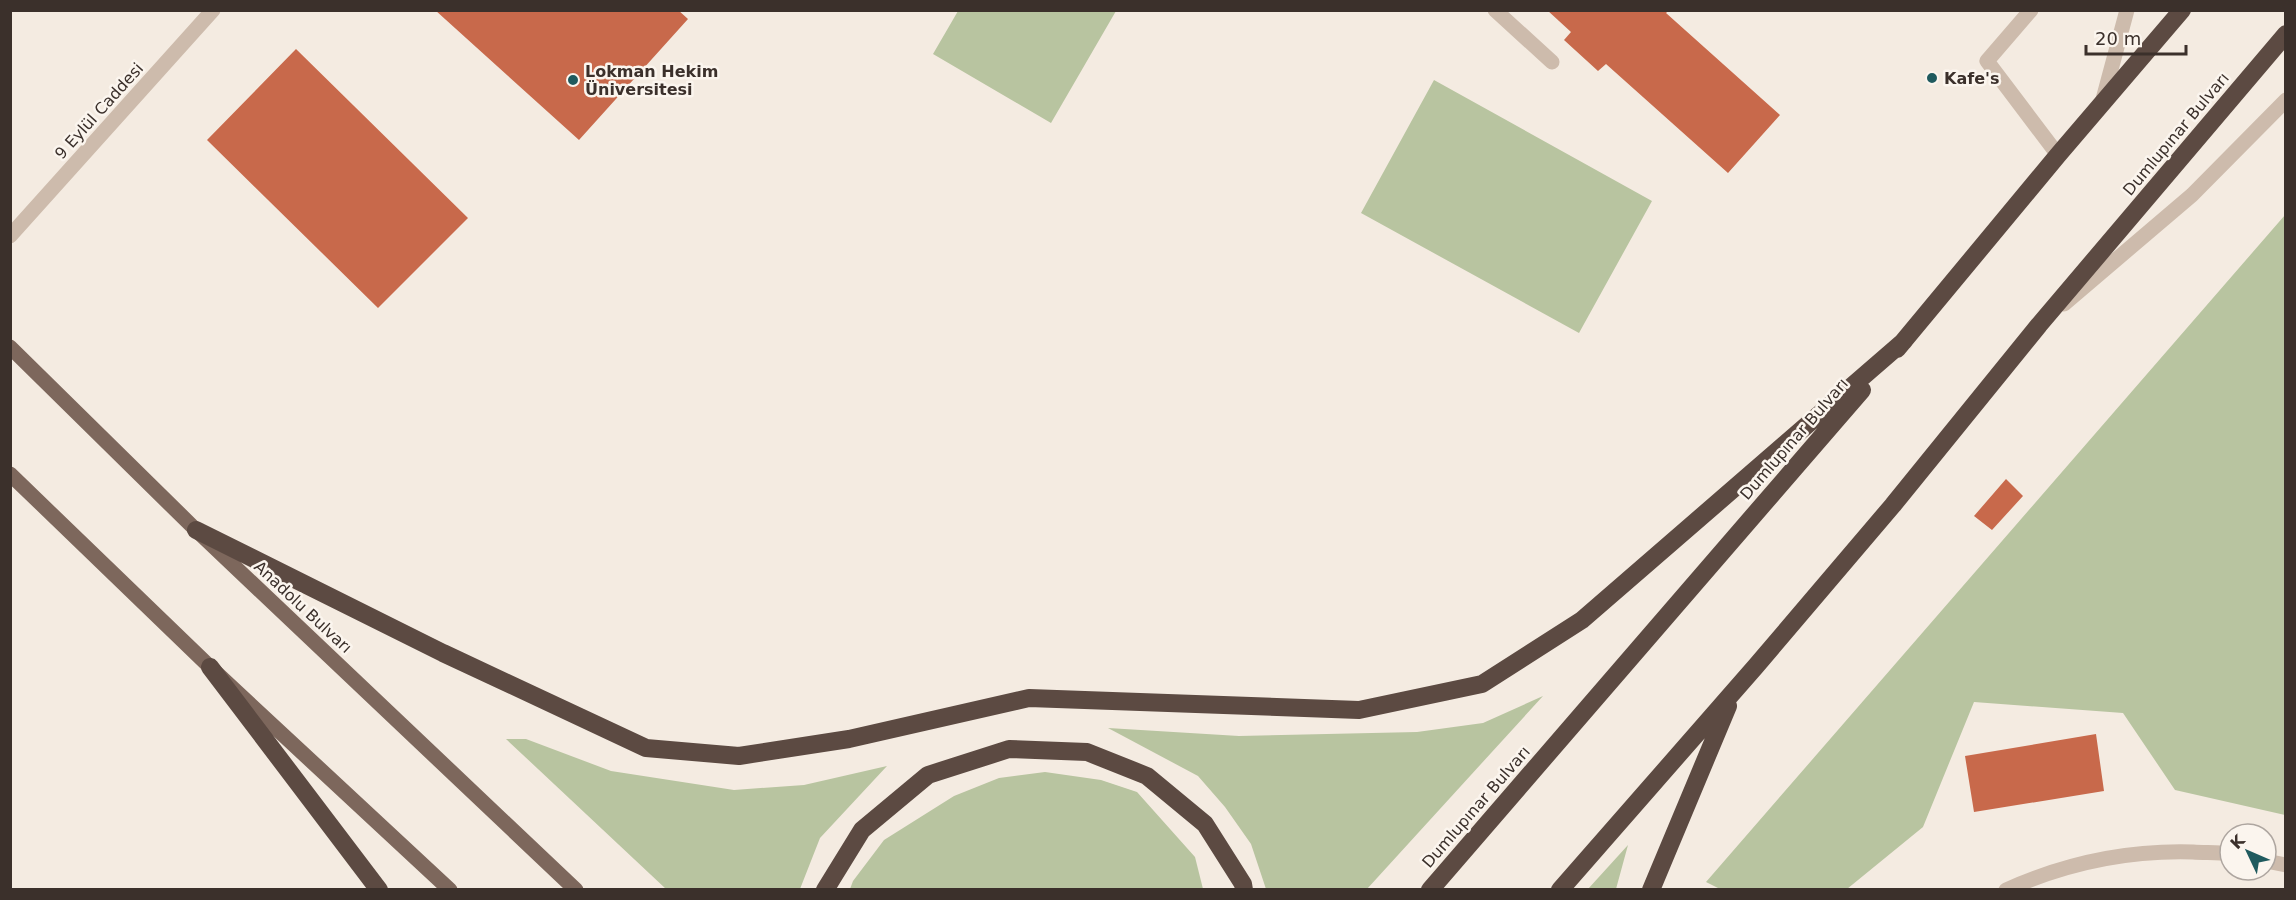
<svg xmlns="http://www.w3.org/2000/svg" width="2296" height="900" font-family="'DejaVu Sans',sans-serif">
<rect width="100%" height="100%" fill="#f4ebe1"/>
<!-- green -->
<path fill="#b8c4a0" d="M958,11V10L1116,11L1051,123L933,54Z
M1434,80L1652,201L1579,333L1361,213Z
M2285,215V815L2175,790L2123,713L1974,702L1923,827L1847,889H1720L1706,882Z
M1543,696L1367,889H1266L1251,844L1225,807L1198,776L1108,728L1239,736L1417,732L1483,723Z
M506,739H526L611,771L734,790L804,785L887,766L820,838L800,889H666Z
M1045,772L1101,780L1137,792L1195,857L1203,889H850L853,881L884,840L954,796L999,778Z
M1628,845L1616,889H1588Z"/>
<!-- building -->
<path fill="#c8694b" d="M435,10H678L688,19L579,140Z
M1547,10H1669L1666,13L1780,115L1728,173L1606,64L1598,71L1564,40L1571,32Z
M296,49L468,218L378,308L207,140Z
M2006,479L2023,496L1992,530L1974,516Z
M2096,734L2104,791L1974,812L1965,756Z"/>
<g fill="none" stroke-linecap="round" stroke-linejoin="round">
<!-- minor -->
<path stroke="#cdbbac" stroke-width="15" d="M1495,10L1552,62
M2031,10L1987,61L2058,155
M2102,103L2127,10
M10,236L213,10
M2064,304L2192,195L2286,100
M2266,861L2286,865
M2006,890C2066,863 2127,850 2193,852C2205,853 2218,852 2230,854"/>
<!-- major -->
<path stroke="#7d675c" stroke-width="15" d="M10,347L196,530L576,890
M10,474L210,667L450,890"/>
<!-- highway -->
<path stroke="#5c4a42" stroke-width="18" d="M1897,349L2058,155L2182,10
M196,530L443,653L646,748L739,756L849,739L1029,698L1359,710L1482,684L1582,620L1904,341
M210,667L379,890
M825,890L862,830L928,775L1009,749L1087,752L1147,776L1205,824L1243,884L1244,890
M1430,890L1862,390
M1560,890L1756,666L1893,505L2039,325L2286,34
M1651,890L1728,706"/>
</g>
<!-- markers -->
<g fill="#1f5a5e" stroke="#fbf5ee" stroke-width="2">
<circle cx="1932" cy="78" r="6"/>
<circle cx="573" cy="80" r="6"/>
</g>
<g text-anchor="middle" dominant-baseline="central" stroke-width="5" stroke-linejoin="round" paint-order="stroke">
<!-- poi labels -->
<g font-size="16" font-weight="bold" fill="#3b302b" stroke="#fbf5ee" text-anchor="start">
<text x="585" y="71">Lokman Hekim<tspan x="585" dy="18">Üniversitesi</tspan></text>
<text x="1944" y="78">Kafe's</text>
</g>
<!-- street labels -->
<g font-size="16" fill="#3b302b" stroke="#fbf5ee">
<text transform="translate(99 111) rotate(-48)">9 Eylül Caddesi</text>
<text transform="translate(2176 134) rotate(-50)">Dumlupınar Bulvarı</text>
<text transform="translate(1794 439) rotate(-49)">Dumlupınar Bulvarı</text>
<text transform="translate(303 607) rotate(43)">Anadolu Bulvarı</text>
<text transform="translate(1476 807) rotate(-49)">Dumlupınar Bulvarı</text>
</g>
</g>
<!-- border -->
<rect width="2296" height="900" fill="none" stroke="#3b302b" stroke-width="24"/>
<!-- north arrow -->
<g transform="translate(2248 852) rotate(314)"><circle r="28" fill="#fbf5ee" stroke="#aea6a0" stroke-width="1.5"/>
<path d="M0-4.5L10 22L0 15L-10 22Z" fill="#1f5a5e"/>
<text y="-9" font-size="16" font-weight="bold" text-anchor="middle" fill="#3b302b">K</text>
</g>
<!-- scale -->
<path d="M2086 45v9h100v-9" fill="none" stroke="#3b302b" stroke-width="3"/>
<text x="2095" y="45" font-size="18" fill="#3b302b" stroke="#fbf5ee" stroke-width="4.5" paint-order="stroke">20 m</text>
</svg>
